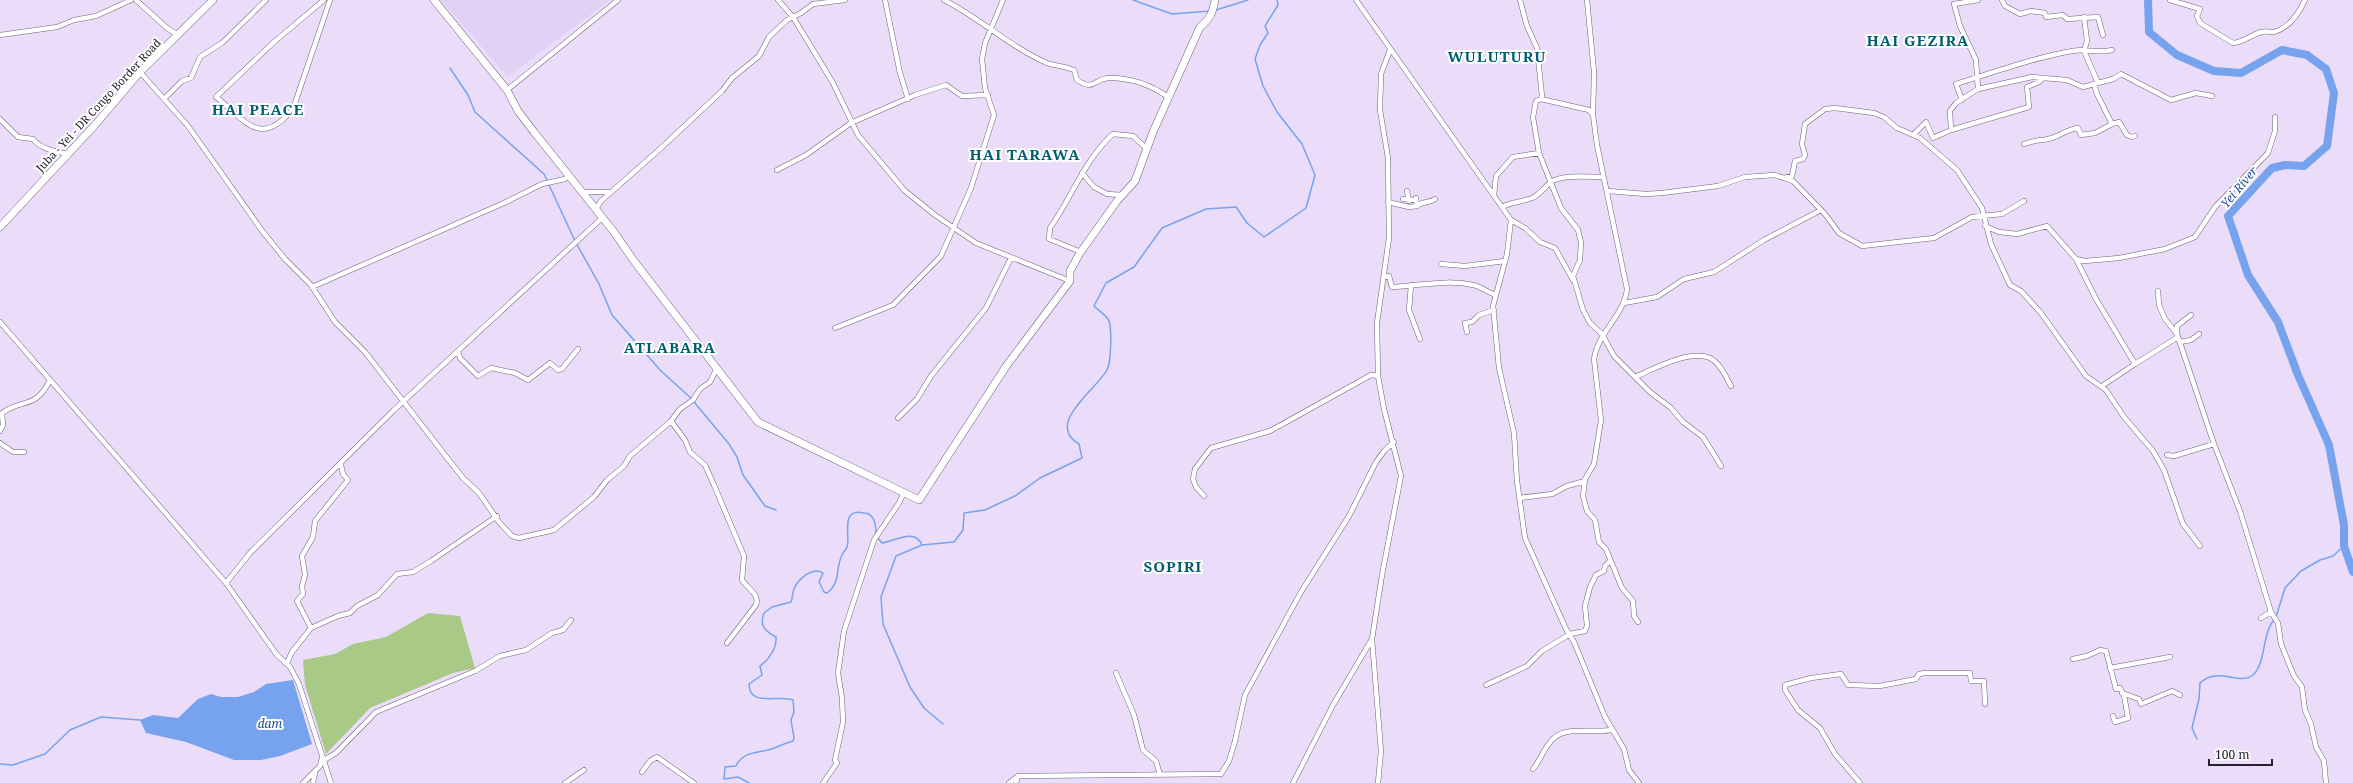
<svg xmlns="http://www.w3.org/2000/svg" width="2353" height="783" font-family="'Noto Serif',serif">
<rect width="100%" height="100%" fill="#ebddfa"/>
<!-- built -->
<path fill="#e1d1f4" d="M441,0H610L508,77Z"/>
<!-- green -->
<path fill="#a8ca86" d="M428,613L460,616L475,668L453,673L370,708L326,754L305,685L303,660L335,654L353,644L386,637Z"/>
<!-- water -->
<path fill="#76a2ee" d="M293,680L312,744L280,756L261,760H234L186,742L146,733L140,720L153,715L178,718L198,699L211,694L221,697H238L254,692L266,684Z"/>
<g fill="none" stroke-linecap="round" stroke-linejoin="round">
<!-- stream -->
<path stroke="#76a2ee" stroke-width="1.5" d="M1133,0L1172,14L1210,11
M1216,10L1248,0
M450,68L468,95L475,112L544,174L575,241L599,284L612,315L661,371L692,399
M694,402L729,444L737,457L743,475L765,506L776,510
M878,538L882,543C893,542 915,527 922,545
M2276,617L2285,588L2301,571L2320,560L2333,556L2344,546
M943,724L924,708L910,687L883,624L881,597L896,556L922,545L954,542L963,530L964,513L985,510L1015,496L1040,478L1082,458L1079,444C1044,424 1097,389 1107,370C1111,363 1112,330 1109,321C1107,316 1098,310 1094,306L1106,283L1134,267L1162,228L1206,209L1236,207L1247,223L1264,237L1306,208L1315,175L1302,144L1277,112L1263,86L1255,59L1260,45L1268,33L1265,26L1278,5L1277,0
M2197,739L2192,728L2199,699L2200,683C2218,666 2239,686 2253,675C2266,664 2262,633 2274,620
M0,764L13,765L45,754L70,730L101,717L140,720
M749,783L738,777L724,779L725,767L736,766C743,751 758,753 772,749C779,746 786,743 793,741L794,738L791,720L794,712L793,700C780,694 749,708 749,684L762,675L760,666C769,660 777,647 776,637C765,631 759,626 764,613L772,607L791,602C793,598 792,593 794,589C798,579 813,566 823,573L819,582L824,592L827,593C841,583 835,569 842,555C843,552 846,550 847,547C851,538 839,507 864,513C867,513 870,514 872,517C876,521 876,529 876,535"/>
<!-- river -->
<path stroke="#76a2ee" stroke-width="8" d="M2148,0L2149,32L2177,55L2214,71L2241,73L2282,50L2307,55L2326,69L2334,93L2327,146L2304,166L2285,165L2272,168L2228,216L2248,275L2278,322L2298,375L2329,445L2344,525V546L2353,572"/>
<!-- street casing -->
<g stroke="#6c6179" stroke-width="5.5">
<path id="street" d="M136,0L167,28L178,35
M324,0L274,42L216,97C245,120 260,149 293,109L330,0
M778,0L793,17L833,83L858,135L904,190L935,215L976,243L1070,281
M885,0L900,73L908,99
M944,0C980,18 1010,47 1047,63C1055,66 1065,66 1074,70L1077,80C1096,92 1093,78 1110,78C1131,78 1151,85 1168,97
M1356,0L1511,220L1507,254L1493,306L1499,368L1514,433L1517,481L1525,538L1566,629L1574,642L1605,717L1624,749L1629,770L1639,783
M1520,0L1527,26L1537,48L1542,96L1541,99L1536,101L1533,117L1539,153L1561,208L1578,230L1581,242L1580,260L1573,276L1583,310L1590,323L1602,334L1614,356L1650,392L1671,408L1683,422L1703,437L1721,466
M1587,0L1594,72L1593,115L1597,145L1627,289C1624,316 1598,332 1594,359L1601,420L1594,464L1585,479L1583,496L1587,511L1595,520L1599,542L1606,549L1622,588L1633,601L1634,616L1638,622
M1978,0L1954,4L1960,26L1976,60L1978,89
M2002,0L2005,6L2020,14L2031,11L2045,13L2046,17L2063,15L2067,19L2098,17L2103,35
M2170,0L2200,9L2197,16L2200,23L2233,43C2244,42 2251,35 2261,32C2265,31 2270,32 2274,32C2289,28 2299,13 2305,0
M2084,17L2087,41L2084,51L2098,83
M0,35L57,27L74,20L96,16L131,0
M140,72L188,126L263,232L285,259L311,285L335,322L365,352L448,459L463,478L479,493L499,522L512,536L519,538L554,530L594,497L607,480L624,466L630,456L671,421
M2094,84L2097,94L2112,124L2119,122L2127,135L2132,137L2135,136
M507,90L618,0
M164,99L182,81L191,78L200,57L222,43L266,0
M1541,99L1589,110L1593,115
M1962,100L1956,84C1994,72 2033,58 2072,51C2086,48 2098,54 2112,50
M0,119L18,137L33,139C40,149 57,152 68,154
M1951,130L2029,107L2027,87L2039,82L2043,78
M1914,134L1926,122L1933,138L1951,130L1950,111L1956,103L1978,89L2032,77L2067,80L2083,87L2113,79L2121,74L2171,100L2196,93L2212,96
M2024,144C2035,140 2038,141 2048,139C2059,137 2067,129 2078,128L2081,135L2095,133L2112,124
M777,170L806,155L851,123L915,95L946,85L962,96L988,95
M1082,173L1094,187L1107,194L1123,195
M1784,178L1792,176L1795,161L1803,159L1805,155L1802,144L1805,124L1825,109L1835,108L1874,113L1884,117L1897,128L1920,138L1957,170L1982,208L1991,244L2010,285L2021,291L2041,313L2086,376L2106,390L2124,417L2153,451L2164,470L2183,524L2200,546
M1407,191L1409,201
M1608,191L1646,194L1662,193L1718,186L1745,177L1775,175L1793,181L1825,214L1839,233L1862,246L1934,238L1972,217L2002,214L2024,201
M581,192H609
M1494,195L1496,176L1513,157L1539,153
M1403,199L1415,200
M1388,202L1409,207L1417,206L1416,198
M1417,206C1423,201 1430,203 1435,199
M1502,207C1511,202 1522,202 1532,198C1541,194 1544,187 1551,182C1563,174 1589,177 1603,177
M596,209L601,201L660,149L722,91L732,78L759,56L769,37L787,20L801,13L813,4L845,0
M1511,220L1525,228L1540,242L1555,248L1573,280
M1985,226L1999,232L2017,234L2047,226L2076,259L2085,261L2119,258L2165,249L2195,237L2215,207L2268,153L2275,131V117
M1081,252L1049,239L1050,228C1072,197 1085,159 1113,134L1133,136L1147,149
M2076,259L2096,299L2135,364L2178,337
M1441,264L1465,266L1505,261
M1384,277L1389,276L1392,287C1419,286 1446,279 1473,285C1481,286 1488,293 1496,295
M1411,285L1409,310L1420,339
M312,287L504,203L542,184L565,179L569,175
M2158,291L2159,305L2165,319L2177,334L2214,444
M1624,303L1657,297L1684,279L1714,272L1764,240L1821,210
M0,322L226,583L277,655L290,667L299,684L331,783
M835,328L893,305L941,256L971,188L994,115L985,88L982,59L985,43L1003,0
M1467,332L1465,323L1472,322L1479,315L1494,310
M2177,333V326L2191,315
M2180,342L2191,340L2199,334
M458,351L460,358L478,376L491,368L515,373L528,380L550,363L558,370L562,369L578,349
M718,371L715,372L710,382L700,389L693,400L680,409L671,421L685,440L690,452L705,465L714,485L744,556L742,580C747,588 760,594 756,605L727,643
M1635,377C1654,369 1689,349 1710,358C1720,363 1726,377 1731,386
M2102,386L2135,364
M898,418L917,399L931,376L986,308L1011,258
M0,431L3,425L2,413C23,398 35,410 50,380
M0,443L13,452H24
M2167,455L2174,456L2214,444L2240,511L2271,612L2278,623L2281,644L2294,676L2302,687L2305,710L2311,724L2316,747L2324,761L2326,783
M1204,496L1196,487L1193,479L1195,469L1211,448L1270,431L1371,375L1378,376
M1519,498L1552,494L1567,486L1585,481
M226,583L250,553L394,410L602,218
M2261,618L2271,612
M311,628L338,616L350,613L357,606L378,595L397,574L413,572L431,561L497,516
M1372,639L1381,751L1378,783
M2073,659L2087,656L2100,650L2106,651L2116,689L2120,688L2124,695L2128,718L2115,722L2113,716
M287,663L292,652L311,628L297,601L303,594L302,586L305,575L302,556L313,537L315,521L348,480L343,474L341,465
M2110,668L2170,657
M1116,673L1134,715L1143,750L1156,761L1160,775
M1486,685L1527,666L1542,651L1570,634L1585,631L1587,626L1585,606L1590,587L1596,575L1604,571L1605,566L1610,561
M2122,693L2139,699L2141,704L2172,691L2180,695
M324,760L336,753L376,712L475,671L500,656L526,650L552,633L563,630L571,620
M1533,769C1541,760 1545,745 1554,738C1567,726 1595,733 1612,730
M642,772L650,761L657,757L694,783
M303,783L320,766L322,758
M313,783L315,773
M565,783L584,770
M823,783L837,763L835,760L843,722L842,698L838,673L844,631L874,540L899,503L904,492
M1009,783L1018,776
M1016,783L1018,776L1221,774L1229,761L1235,741L1245,695L1301,592L1349,516L1376,462L1385,450L1394,442
M1293,783L1333,705L1372,639L1382,575L1401,476L1384,409L1378,376L1377,323L1389,238L1388,158L1380,110L1381,74L1390,50
M1860,783L1835,754L1820,728L1798,710L1785,690V685L1811,678L1841,674L1848,685L1880,686L1916,679L1919,674L1925,673H1970L1971,681H1984L1985,704"/>
</g>
<!-- secondary casing -->
<g stroke="#6c6179" stroke-width="8">
<path id="secondary" d="M434,0L507,90L518,111L534,132L614,232L634,261L758,422L919,500L1007,365L1070,281V271L1080,253L1117,201L1135,181L1153,132L1200,27C1210,19 1213,12 1215,0"/>
</g>
<!-- primary casing -->
<g stroke="#6c6179" stroke-width="8">
<path id="primary" d="M0,227L94,126L140,72L213,0"/>
</g>
<!-- street -->
<use href="#street" stroke="#fff" stroke-width="4.5"/>
<!-- secondary -->
<use href="#secondary" stroke="#fff" stroke-width="7"/>
<!-- primary -->
<use href="#primary" stroke="#fff" stroke-width="7"/>
</g>
<g text-anchor="middle" dominant-baseline="central" stroke-width="4" stroke-linejoin="round" paint-order="stroke">
<!-- street labels -->
<g font-size="11" fill="#25202a" stroke="#fff">
<text transform="translate(98 105) rotate(-47)">Juba - Yei - DR Congo Border Road</text>
</g>
<!-- water labels -->
<g font-size="12" font-style="italic" fill="#1c4ea6" stroke="#fff">
<text transform="translate(2239 187) rotate(-50)">Yei River</text>
<text x="270" y="723">dam</text>
</g>
<!-- district labels -->
<g font-size="15" font-weight="bold" letter-spacing="1" fill="#005e71" stroke="#fff">
<text x="1918" y="40">HAI GEZIRA</text>
<text x="1497" y="56">WULUTURU</text>
<text x="258" y="109">HAI PEACE</text>
<text x="1025" y="154">HAI TARAWA</text>
<text x="670" y="347">ATLABARA</text>
<text x="1173" y="566">SOPIRI</text>
</g>
</g>
<!-- scale -->
<path d="M2209 759v6h63v-6" fill="none" stroke="#25202a" stroke-width="2"/>
<text x="2215" y="759" font-size="12" fill="#25202a" stroke="#ffffff" stroke-width="3" paint-order="stroke">100 m</text>
</svg>
